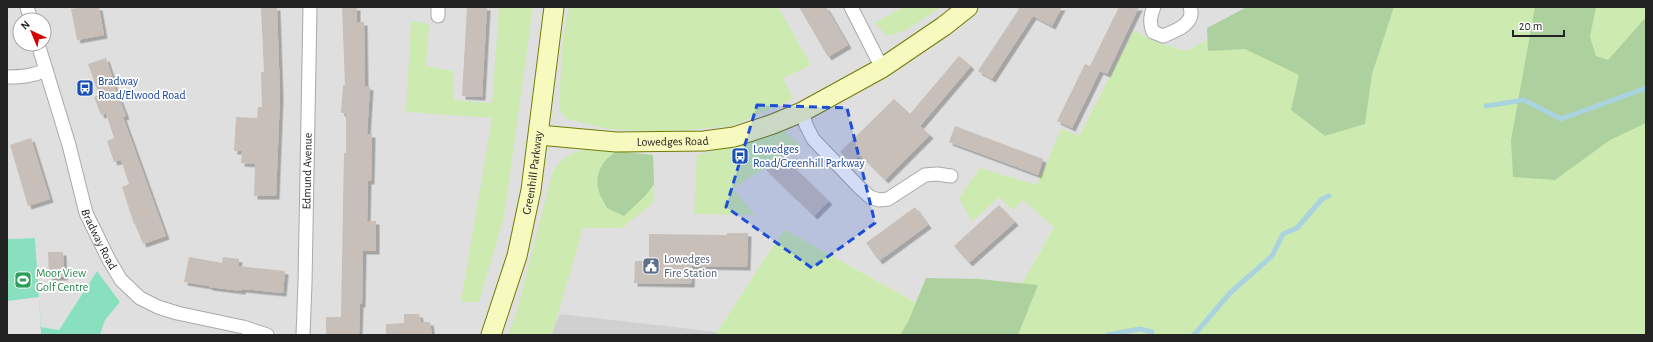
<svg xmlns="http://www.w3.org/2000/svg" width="1653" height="342" font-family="'Alegreya Sans',sans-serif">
<defs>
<filter id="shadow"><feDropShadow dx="3.5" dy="3.5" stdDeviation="0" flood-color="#0004"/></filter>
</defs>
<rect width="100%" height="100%" fill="#f2efe9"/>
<!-- residential -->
<path fill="#e0dfdf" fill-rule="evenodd" d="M7,7H1271L1114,121L1024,280L972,334L784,229L715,335H100L105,320L120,302L97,271L59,330L41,327L35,238L7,239ZM20,20H44V44H20Z"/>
<!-- religious -->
<path fill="#d0d0d0" d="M560,314L717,332L715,335H550Z"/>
<!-- grass -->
<path fill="#cdebb0" d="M499,7H533L504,217L479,302H461L492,118L406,112L411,21L429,24L426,66L454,71V100L492,103Z
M569,7H778L811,65L783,78L793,99L732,126L663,132L608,129L567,119L559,110L562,46Z
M903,7H941L907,30L887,36L875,23Z
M1271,7H1646V335H715L784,229L972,334L1024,280L1054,227L1023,200L1013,210L999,197L972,222L959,198L980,168L1037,185L1061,129L1079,136L1134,30L1156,42L1186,51L1257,16Z
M784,131L801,146L733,188L755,215L694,214L697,155L742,144Z
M591,148L653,155L654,202L622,228H583L552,335H508L517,311L552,174C561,156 572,153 591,148Z"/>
<!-- forest -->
<path fill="#add19e" d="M1247,7H1394L1372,74L1365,124L1325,136L1291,110L1299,75L1245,49L1208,51L1207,28Z
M1535,7H1596L1590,37L1596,56L1608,60L1646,17V123L1610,140L1555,180L1513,177L1511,140Z
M618,151L653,155L654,184L646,195L624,216L607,208C604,202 599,194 598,188C595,171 604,158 618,151Z
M926,278L979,279L1038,285L1018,335H900L908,322Z"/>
<!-- pitch -->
<path fill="#88e0be" d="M35,238L41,327L59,330L97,271L120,302L105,320L100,335H7V239Z"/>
<!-- parking -->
<path fill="#e2e2e2" d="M39,297L41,335H7V301Z"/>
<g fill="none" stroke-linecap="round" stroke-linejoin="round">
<!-- stream -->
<path stroke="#aad3df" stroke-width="5" d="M1486,106L1524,100L1561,119L1646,88
M1107,335L1140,329L1152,332
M1194,335L1230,293L1272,256L1283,234L1297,228L1322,199L1329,196"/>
</g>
<!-- building -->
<path fill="#c7bfb8" filter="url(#shadow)" d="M84,7H99L104,35L77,40L71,9Z
M261,7H277L280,96L276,196H254L255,164L241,163L242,151H234L236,117L257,118L258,107H262L261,72H264Z
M342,7H357V22H364L365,86L370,87L367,134H372L371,181H368L367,221H376V251H363L362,304H360L359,335H326V317H341L344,153H346V113H341L343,85H345Z
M467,7H487L482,97L462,96Z
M799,7H826L848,45L828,57Z
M1016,7H1062L1052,26L1033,16L992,79L978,71L1019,9Z
M1119,7H1139L1107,74L1100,71L1072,128L1057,121L1085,64L1092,67L1090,66Z
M959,56L971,66L920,126L930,135L885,180L860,155L851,163L840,152L894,99L910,114Z
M106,58L114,82H113L126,116L123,117L166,236L143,244L135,224H134L122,187L129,184L121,160L114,162L107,141L114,138L106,113L101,115L94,97L99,95L88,64Z
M955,126L1043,159L1038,175L949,142Z
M31,138L50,199L28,206L10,145Z
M781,155L829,201L814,216L766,170Z
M999,205L1015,222L969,263L954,246Z
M915,207L928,225L879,261L866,243Z
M727,233H748L747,267L692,266L691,284L634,283L635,261H649V234L727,235Z
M48,252H63L64,277H49Z
M189,257L222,263L223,257L239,259L238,266L285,271L283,293L242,289V291L209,287V286L184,282Z
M404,314H419L421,322H430L432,335H386V324L404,323Z"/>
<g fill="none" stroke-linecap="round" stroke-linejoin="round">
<!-- street casing -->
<g stroke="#a9a9a9" stroke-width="15">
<g id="street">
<path d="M27,7L31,20"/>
<path d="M851,7L882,68"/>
<path d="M1154,7C1150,16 1149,23 1153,32L1163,36C1175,31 1196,24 1190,7"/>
<path d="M438,16V7"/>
<path id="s1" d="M38,44L69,145L86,213L109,260L121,280L140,298L158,307L177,313L243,327L267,335"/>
<path d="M7,77C22,77 33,76 46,70"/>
<path d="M802,112L806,125L813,139L860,188L870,197L879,200L888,199L925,175L937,174L951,176"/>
<path id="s2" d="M303,335L305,283L310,7"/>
</g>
</g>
<!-- secondary casing -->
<g stroke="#707d05" stroke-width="21">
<g id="secondary">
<path id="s3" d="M539,135L616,142L704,141L734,137L773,124L802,112L882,68L944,26L968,7"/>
<path id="s4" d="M491,335L517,256L531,190L554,7"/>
</g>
</g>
<!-- street -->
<use href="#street" stroke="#fff" stroke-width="13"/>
<!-- secondary -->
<use href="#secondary" stroke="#f7fabf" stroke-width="19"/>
</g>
<!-- marked area -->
<path fill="#1d4ed8" fill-opacity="0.2" stroke="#1d4ed8" stroke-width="3" stroke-dasharray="8 5" stroke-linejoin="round" d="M757,105L847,108L875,223L812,268L726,207Z"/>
<!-- icons -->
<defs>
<g id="bus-square" transform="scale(0.9)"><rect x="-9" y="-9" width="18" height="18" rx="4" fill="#1a4fb4" stroke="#fff"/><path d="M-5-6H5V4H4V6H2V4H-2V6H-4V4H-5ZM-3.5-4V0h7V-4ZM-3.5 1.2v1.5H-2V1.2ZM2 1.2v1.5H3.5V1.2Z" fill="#fff"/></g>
<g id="civic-square" transform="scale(0.9)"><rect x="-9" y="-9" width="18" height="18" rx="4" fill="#5c6f8a" stroke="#fff"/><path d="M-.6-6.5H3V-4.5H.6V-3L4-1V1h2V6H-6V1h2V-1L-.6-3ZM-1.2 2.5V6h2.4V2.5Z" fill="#fff"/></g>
<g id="stadium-square" transform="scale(0.9)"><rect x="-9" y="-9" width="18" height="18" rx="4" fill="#2e9e5b" stroke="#fff"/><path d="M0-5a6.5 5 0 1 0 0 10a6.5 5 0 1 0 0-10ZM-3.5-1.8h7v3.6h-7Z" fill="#fff"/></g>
</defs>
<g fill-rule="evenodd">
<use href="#bus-square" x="85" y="88"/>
<use href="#bus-square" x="740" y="156"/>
<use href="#civic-square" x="651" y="266"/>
<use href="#stadium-square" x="23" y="280"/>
</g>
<g text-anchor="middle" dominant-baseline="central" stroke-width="3.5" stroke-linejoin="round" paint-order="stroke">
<!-- transit labels -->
<g font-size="12" fill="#164399" stroke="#fff" text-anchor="start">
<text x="98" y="81">Bradway<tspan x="98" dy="14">Road/Elwood Road</tspan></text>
<text x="753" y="149">Lowedges<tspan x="753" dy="14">Road/Greenhill Parkway</tspan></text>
</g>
<!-- street labels -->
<g font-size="12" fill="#222" stroke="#fff">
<text stroke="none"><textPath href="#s3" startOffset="134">Lowedges Road</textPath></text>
<text stroke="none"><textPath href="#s2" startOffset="164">Edmund Avenue</textPath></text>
<text stroke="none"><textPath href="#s4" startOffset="168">Greenhill Parkway</textPath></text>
<text stroke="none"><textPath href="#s1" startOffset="205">Bradway Road</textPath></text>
</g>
<!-- service labels -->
<g font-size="12" fill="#4e5e75" stroke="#fff" text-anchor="start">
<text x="664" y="259">Lowedges<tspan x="664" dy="14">Fire Station</tspan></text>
</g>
<!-- leisure labels -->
<g font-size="12" fill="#27864d" stroke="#fff" text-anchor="start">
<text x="36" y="273">Moor View<tspan x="36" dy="14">Golf Centre</tspan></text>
</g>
</g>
<!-- border -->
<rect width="1653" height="342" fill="none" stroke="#222222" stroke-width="16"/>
<!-- north arrow -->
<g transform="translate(32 32) rotate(316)"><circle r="19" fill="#ffffff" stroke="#a7a7a7"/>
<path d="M0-3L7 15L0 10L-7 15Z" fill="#d40000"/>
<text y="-6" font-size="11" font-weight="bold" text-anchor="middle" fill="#222222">N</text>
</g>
<!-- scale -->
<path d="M1513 30v6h51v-6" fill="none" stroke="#222222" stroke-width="2"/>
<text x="1519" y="30" font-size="12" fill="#222222" stroke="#ffffff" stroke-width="3" paint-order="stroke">20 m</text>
</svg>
